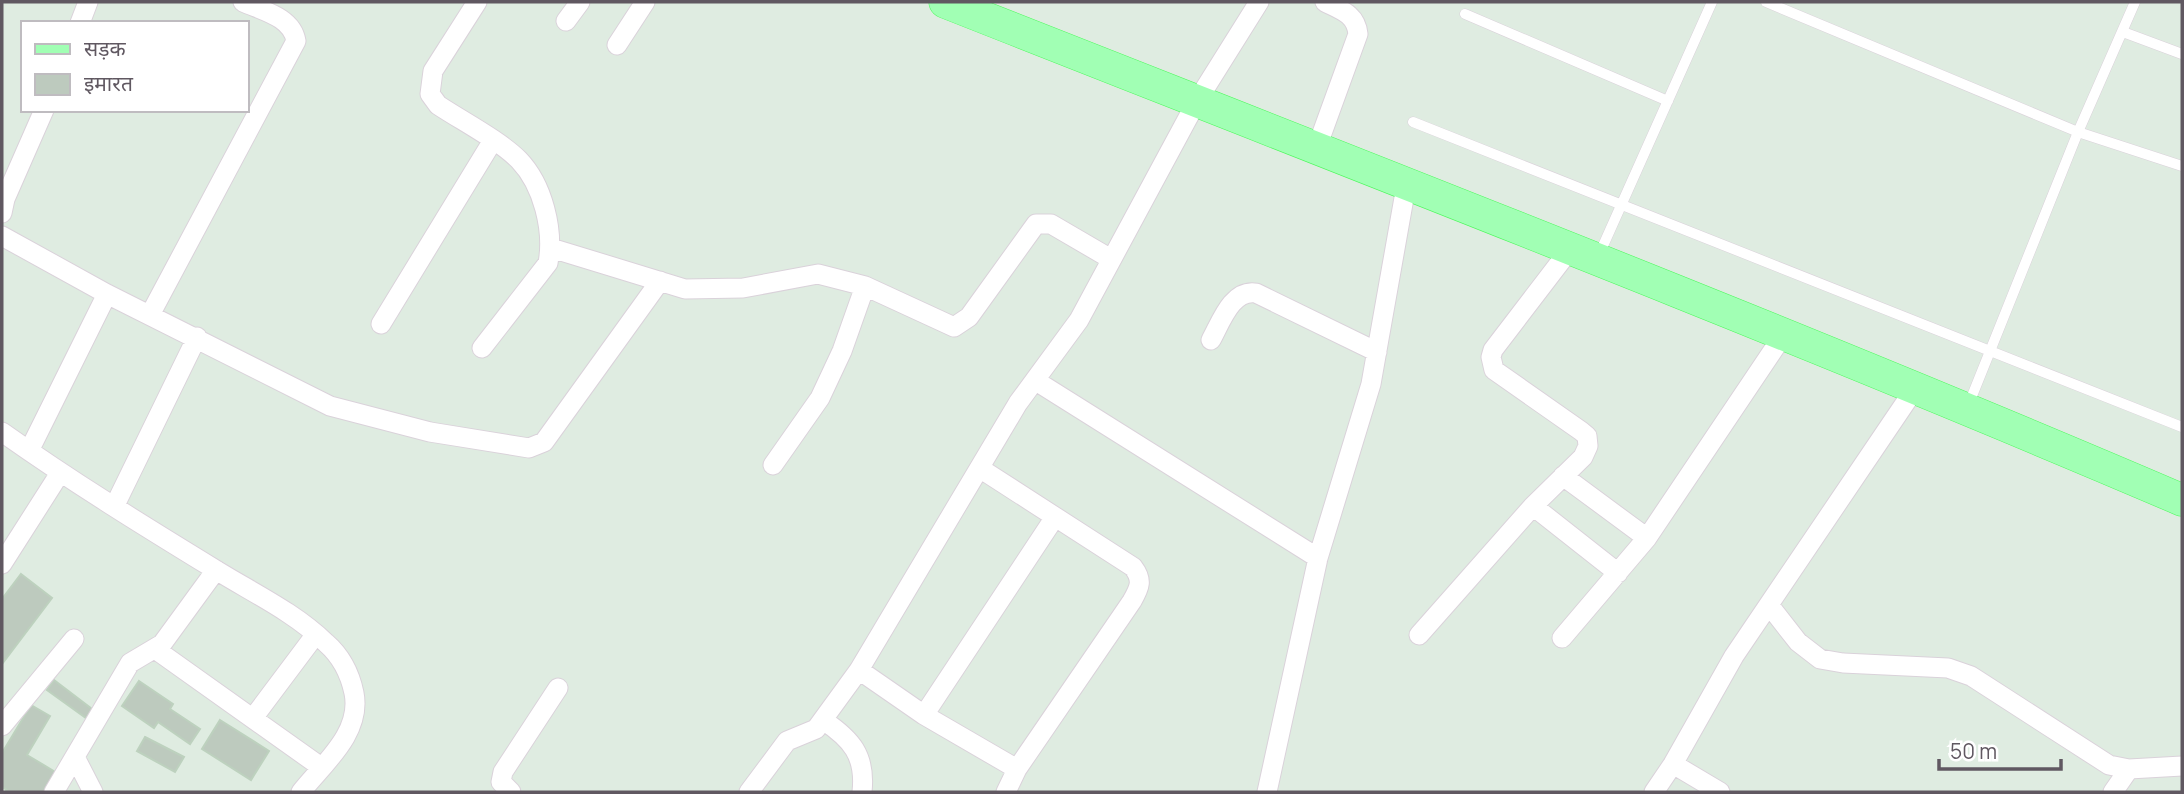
<svg xmlns="http://www.w3.org/2000/svg" width="2184" height="794" font-family="Manrope,'Noto Sans Devanagari',sans-serif">
<rect width="100%" height="100%" fill="#dfece1"/>
<!-- building -->
<path fill="#bdcabe" stroke="#bdd1be" stroke-width="2" d="M21,574L52,598L2,664V599Z
M54,680L92,709L86,718L47,690Z
M139,681L173,704L170,709L200,729L190,744L158,722L154,728L122,706Z
M31,705L50,716L27,755L57,773L46,792H5L7,790L2,787V753Z
M220,720L269,751L251,780L202,749Z
M145,737L184,757L175,772L137,751Z"/>
<g fill="none" stroke-linecap="round" stroke-linejoin="round">
<!-- lane casing -->
<g stroke="#dad2da" stroke-width="11">
<path id="lane" d="M1766,2L2078,132L2182,166
M1465,14L1668,101
M2123,32L2182,54
M1413,122L2182,427
M1598,257L1712,2
M1968,406L2078,132L2135,2"/>
</g>
<!-- street casing -->
<g stroke="#dad2da" stroke-width="21">
<path id="street" d="M477,2L433,71L430,94L438,105C462,121 499,140 519,160C543,185 554,230 548,263L482,348
M566,21L580,2
M80,23L88,2
M617,45L645,2
M1317,147L1358,34C1356,14 1341,10 1325,2
M2,213L5,199L44,110
M2,236L107,294L330,406L430,432L529,448L544,442L660,281
M551,248L685,289L743,288L818,274L865,286L954,327L969,317L1036,224H1051L1111,259
M151,313L296,41C292,17 263,11 243,2
M381,324L492,142
M1211,340C1221,322 1232,289 1256,293L1377,352
M1036,381L1318,558
M2,432C71,481 144,526 216,570C253,593 294,612 326,643C341,656 350,674 354,693C362,733 323,764 301,792
M29,451L107,294
M773,465L820,398L842,351L865,286
M981,469L1133,567C1143,580 1140,587 1132,601L1017,769L1006,792
M1563,476L1647,538
M115,505L197,337
M1533,506L1618,573
M2,564L60,473
M1769,605L1798,642L1820,659L1843,663L1948,668L1971,676L2109,765L2129,769L2182,766
M1419,635L1533,506L1583,457L1588,446L1587,436L1581,431L1494,370L1491,357L1493,350L1571,248
M1562,638L1647,538L1784,334
M155,649L321,767
M859,670L924,715L1017,769
M924,715L1055,517
M253,718L316,634
M823,720C851,739 866,755 862,792
M2,726L74,639
M75,757L93,792
M1673,764L1720,792
M54,792L130,663L162,644L216,570
M511,792L501,782L503,772L558,688
M749,792L787,741L816,729L859,670L1018,403L1079,320L1197,101L1259,2
M1267,792L1318,558L1371,384L1407,181
M1654,792L1673,764L1734,656L1916,387
M2113,792L2129,769"/>
</g>
<!-- primary casing -->
<g stroke="#4bf95a" stroke-width="33">
<path id="primary" d="M945,2C1358,165 1773,325 2182,500"/>
</g>
<!-- lane -->
<use href="#lane" stroke="#fff" stroke-width="10"/>
<!-- street -->
<use href="#street" stroke="#fff" stroke-width="19"/>
<!-- primary -->
<use href="#primary" stroke="#a1ffb4" stroke-width="32"/>
</g>
<!-- border -->
<rect width="2184" height="794" fill="none" stroke="#605861" stroke-width="7"/>
<!-- legend -->
<rect x="21" y="21" width="228" height="91" fill="#ffffff" stroke="#bfbcc0" stroke-width="2"/>
<rect x="35" y="44" width="35" height="10" fill="#a1ffb4" stroke="#bfbcc0" stroke-width="2"/>
<text x="84" y="56" font-size="21" fill="#605861">सड़क</text>
<rect x="35" y="74" width="35" height="21" fill="#bdcabe" stroke="#bfbcc0" stroke-width="2"/>
<text x="84" y="91" font-size="21" fill="#605861">इमारत</text>
<!-- scale -->
<path d="M1939 759v10h122v-10" fill="none" stroke="#605861" stroke-width="3.5"/>
<text x="1950" y="759" font-size="21" fill="#605861" stroke="#ffffff" stroke-width="5" paint-order="stroke">50 m</text>
</svg>
